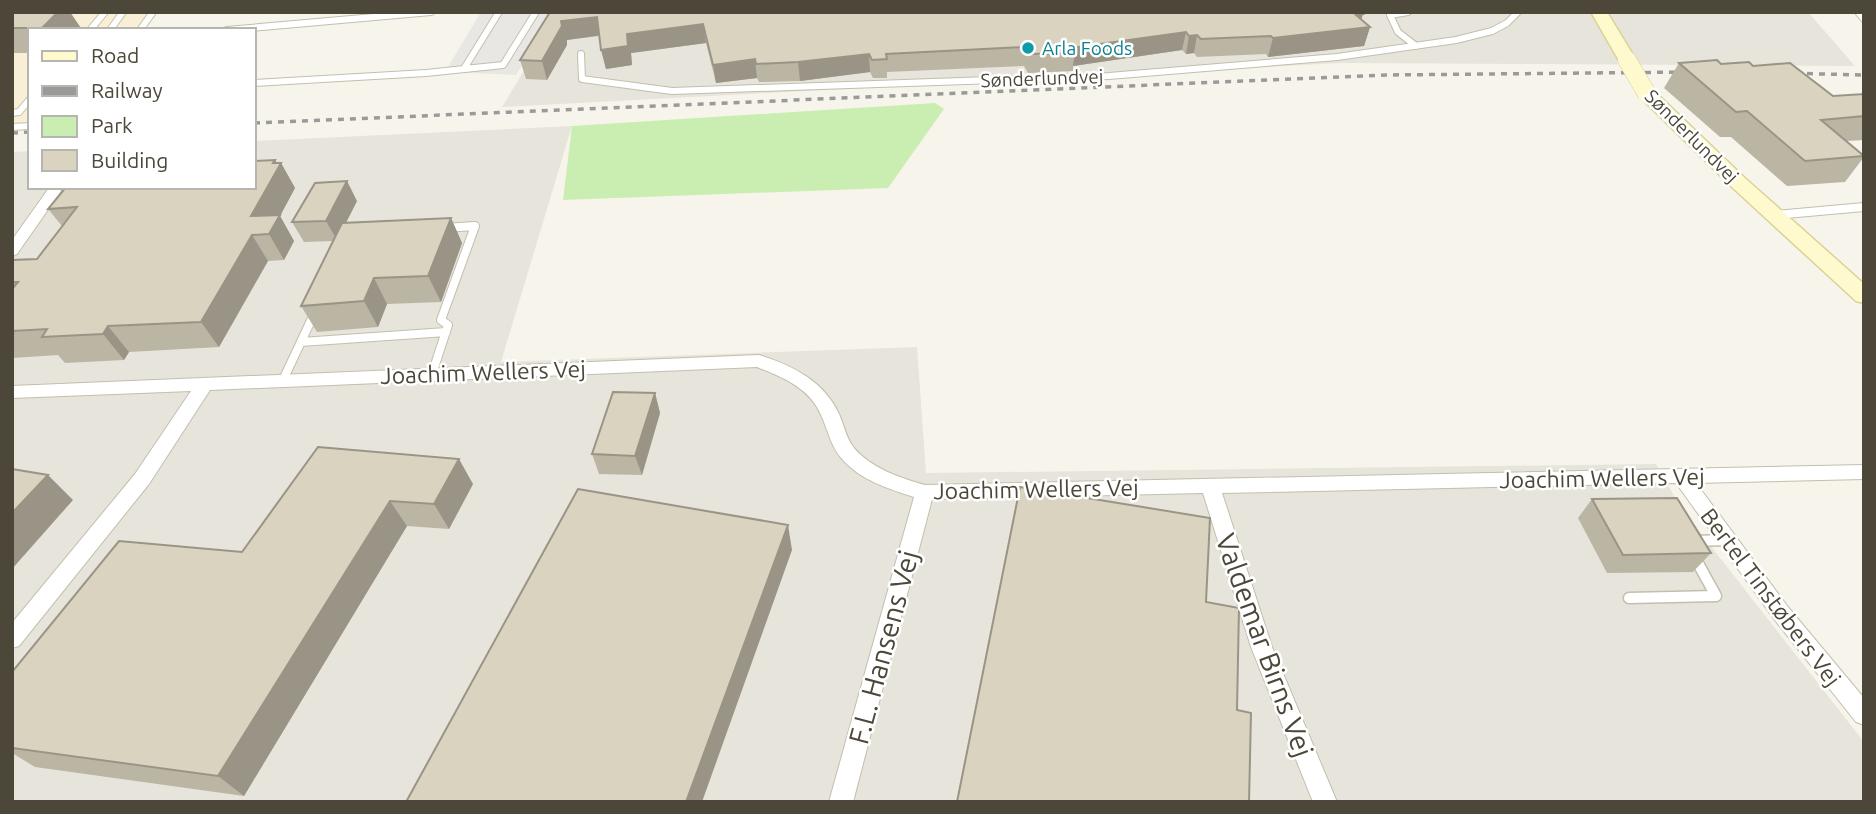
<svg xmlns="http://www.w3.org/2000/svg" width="1876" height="814" font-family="Ubuntu,sans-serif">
<rect width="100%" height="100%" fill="#f7f5eb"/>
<!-- commercial -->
<path fill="#f9efd6" d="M148,12L136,30H30V127H12V13Z"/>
<!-- industrial -->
<path fill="#e7e4dc" d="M559,12H1808L1855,66L1340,63L502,107Z
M572,126L501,362L917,347L926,473L1656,464L1681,508L1864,742V802H12V152L30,151V187H254V141Z"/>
<!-- green -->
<path fill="#caeeb1" d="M935,103L944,109L888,188L563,200L572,126Z"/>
<!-- parking -->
<path fill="#e8e7e3" d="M481,12H554L516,75L445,72Z"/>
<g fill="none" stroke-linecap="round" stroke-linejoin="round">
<!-- lane-far2 casing -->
<g stroke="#c3bfac" stroke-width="8">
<path id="lane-far2" d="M1408,12L1390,15L1398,32L1416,46
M1858,12L1864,19
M90,30L105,12
M110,30L123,12
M140,30L153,12
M227,30L431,12
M581,54L582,79L672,91L1109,76L1337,57L1456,40L1492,31L1507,23L1518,12
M465,67L499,12
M254,83L426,73L503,65L536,12
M12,113L19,112L30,99
M12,127L30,126
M1845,209L1864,207"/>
</g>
<!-- lane-far1 casing -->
<g stroke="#c3bfac" stroke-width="10">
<path id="lane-far1" d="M1775,215L1864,207
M301,342L446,332
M432,374L448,325L441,320L475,226L444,228
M283,380L315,312"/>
</g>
<!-- lane casing -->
<g stroke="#c3bfac" stroke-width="13">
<path id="lane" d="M1694,541L1727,540
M1629,598L1716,596L1694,556"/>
</g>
<!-- street casing -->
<g stroke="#c3bfac" stroke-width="2">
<path id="street" d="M49,188H59L61,191L17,254L12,256V240Z
M759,355C792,365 824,381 839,414C844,425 846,438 854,448C871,468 900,478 925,485L1864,465V479L1696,483L1788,607L1864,698V725L1856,722L1774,619L1676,483L1222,493L1272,647L1337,802H1313L1251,647L1203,493L932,499L853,802H829L914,497C889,489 860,480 842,459C831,447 828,430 821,415C810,388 782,377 757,367L210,390L149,484L19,646L12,648V623L135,474L191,391L12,398V386Z"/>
</g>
<!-- secondary casing -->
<g stroke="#dad298" stroke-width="3">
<path id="secondary" d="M1591,12H1607L1636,60L1633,64H1621Z
M1647,89L1653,90L1747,180L1864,284V303L1856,301L1733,188L1641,98L1638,94Z"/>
</g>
<!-- lane-far2 -->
<use href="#lane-far2" stroke="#fff" stroke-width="6"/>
<!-- lane-far1 -->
<use href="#lane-far1" stroke="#fff" stroke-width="8"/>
<!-- lane -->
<use href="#lane" stroke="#fff" stroke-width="10"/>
<!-- street -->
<use href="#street" fill="#fff" fill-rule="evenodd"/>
<!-- secondary -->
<use href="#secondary" fill="#fffacd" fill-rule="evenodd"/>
<!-- rail -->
<path stroke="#9a9a9a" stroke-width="3.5" stroke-dasharray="6 6" stroke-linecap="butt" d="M1783,73L1864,75
M254,123L1386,75L1692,72
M12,133L30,132"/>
<!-- secondary-bridge casing -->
<g stroke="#dad298" stroke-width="19" stroke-linecap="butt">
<path id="secondary-bridge" d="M1627,60L1647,94"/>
</g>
<!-- secondary-bridge -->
<use href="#secondary-bridge" stroke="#fffacd" stroke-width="18"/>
</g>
<!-- wall -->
<path fill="#bbb5a4" d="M12,12L81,28L80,30H30V53H12Z
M550,13L1361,19L1370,27L1364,46L1268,57L1266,54L1197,57L1194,53L1186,54L1182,50L1073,66V71L1028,73L1024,66L887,72V78H873L870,72L800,81L759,82L757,78L716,83L706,43L631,53L632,65L606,69L599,36L567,40V45L547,80L526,79L520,60Z
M1679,63L1753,66L1833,96L1864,94V140L1847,141L1864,156V157L1845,182L1787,186L1731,137H1720L1664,88Z
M275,160L277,163H281L295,188L280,216L294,241L284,260L268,261L219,347L129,352L124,360L65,363L58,355L12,358V260L37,259L62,226L48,209Z
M357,201L346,223L451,218L462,243L441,302L387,304L378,327L317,332L301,306L333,241L304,242L292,222Z
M655,393L660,413L642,475L599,474L592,454Z
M318,447L473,484L449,529L407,526L244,796L35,767L12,753V672L242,552Z
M1592,499L1711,553L1693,572L1607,573L1578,518Z"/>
<!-- shaded-wall -->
<path fill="#999486" d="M58,12H70L81,28L80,30H44L42,28Z
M1363,14L1358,29L1370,27L1364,46L1268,57L1273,38L1356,15Z
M597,17L602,35L567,40V45L547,80L542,61L561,21Z
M703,24L706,43L631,53L632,65L606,69L601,50L627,34Z
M1186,32L1182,50L1073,66L1075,53L1071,48Z
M1197,35L1194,53L1186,54L1189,36Z
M869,54L870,72L800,81L798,62Z
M755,59L757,78L716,83L713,65Z
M275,160L279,167L281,163L295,188L280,216L294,241L284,260L269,234L251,216Z
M347,181L357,201L337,240L326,221Z
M451,218L462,243L441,302L428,276Z
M252,235L268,261L219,347L201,322Z
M374,278L387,304L378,327L364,301Z
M108,326L129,352L124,360L103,334Z
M655,393L660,413L642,475L635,456Z
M459,459L473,484L449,529L434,504Z
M48,475L73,500L12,569V513Z
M390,501L407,526L244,796L218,776Z
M788,525L792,550L702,802H686Z"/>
<!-- building -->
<path fill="#dad3bf" stroke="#999486" stroke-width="2" d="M12,12H58L42,28H12Z
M550,12H1361L1363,14L1356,15L1370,27L1273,38L1271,36L1201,39L1197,35L1189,36L1186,32L1071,48L1075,53L1030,54L1025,47L886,54L887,59L872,60L869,54L798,62L756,64L755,59L713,65L703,24L627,34L628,46L601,50L597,17L561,21L562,26L542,61L520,60Z
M1717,60L1721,64L1749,62L1753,66L1790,63L1833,96L1864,94V116L1821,120L1864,156L1805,161L1747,111L1736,112L1679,63Z
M275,160L273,163H281L251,216L280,215L269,234L252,235L201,322L108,326L103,334L42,337L47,329L12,331V289L18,282H12V260L37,259L77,207L48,209L66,187H254V161Z
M347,181L326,221L292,222L315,183Z
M451,218L428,276L374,278L364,301L301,306L342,223Z
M613,392L655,393L635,456L592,454Z
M318,447L459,459L434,504L390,501L218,776L12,748V672L119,541L242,552Z
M12,469L48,475L12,513Z
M1020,487L1210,518L1206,602L1239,608L1237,710L1251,713L1249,802H957Z
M578,489L788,525L686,802H406Z
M1677,498L1711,553L1623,555L1592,499Z"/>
<!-- markers -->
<circle fill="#0f9aa8" stroke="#fff" stroke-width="2.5" cx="1028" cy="48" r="7"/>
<g text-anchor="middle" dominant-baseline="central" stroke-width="5" stroke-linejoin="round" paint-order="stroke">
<!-- far-culture labels -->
<g font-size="19" fill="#0d838f" stroke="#fff" text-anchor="start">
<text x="1042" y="48">Arla Foods</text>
</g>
<!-- far-street labels -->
<g font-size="19" fill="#4c4738" stroke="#fff">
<text transform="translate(1042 78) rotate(-2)">Sønderlundvej</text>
<text transform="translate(1692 136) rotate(45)">Sønderlundvej</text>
</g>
<!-- street labels -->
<g font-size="23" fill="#4c4738" stroke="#fff">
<text transform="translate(483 372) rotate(-2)">Joachim Wellers Vej</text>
<text transform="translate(1602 478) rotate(-1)">Joachim Wellers Vej</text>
<text transform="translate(1036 489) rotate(-1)">Joachim Wellers Vej</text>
<text transform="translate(1771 597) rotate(53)">Bertel Tinstøbers Vej</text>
</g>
<!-- near-street labels -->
<g font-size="28" fill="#4c4738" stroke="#fff">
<text transform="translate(1265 645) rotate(70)">Valdemar Birns Vej</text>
<text transform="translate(883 647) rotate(-75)">F.L. Hansens Vej</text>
</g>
</g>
<!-- border -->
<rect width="1876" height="814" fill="none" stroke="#4c4738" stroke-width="28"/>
<!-- legend -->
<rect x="28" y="28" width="228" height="161" fill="#ffffff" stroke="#b7b5af" stroke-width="2"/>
<rect x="42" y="51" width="35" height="10" fill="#fffacd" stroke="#b7b5af" stroke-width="2"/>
<text x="91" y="63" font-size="21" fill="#4c4738">Road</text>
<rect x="42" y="86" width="35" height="10" fill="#9a9a9a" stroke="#b7b5af" stroke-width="2"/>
<text x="91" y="98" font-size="21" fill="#4c4738">Railway</text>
<rect x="42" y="116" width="35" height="21" fill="#caeeb1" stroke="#b7b5af" stroke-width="2"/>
<text x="91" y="133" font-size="21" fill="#4c4738">Park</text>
<rect x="42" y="150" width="35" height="21" fill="#dad3bf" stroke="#b7b5af" stroke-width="2"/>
<text x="91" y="168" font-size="21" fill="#4c4738">Building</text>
</svg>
